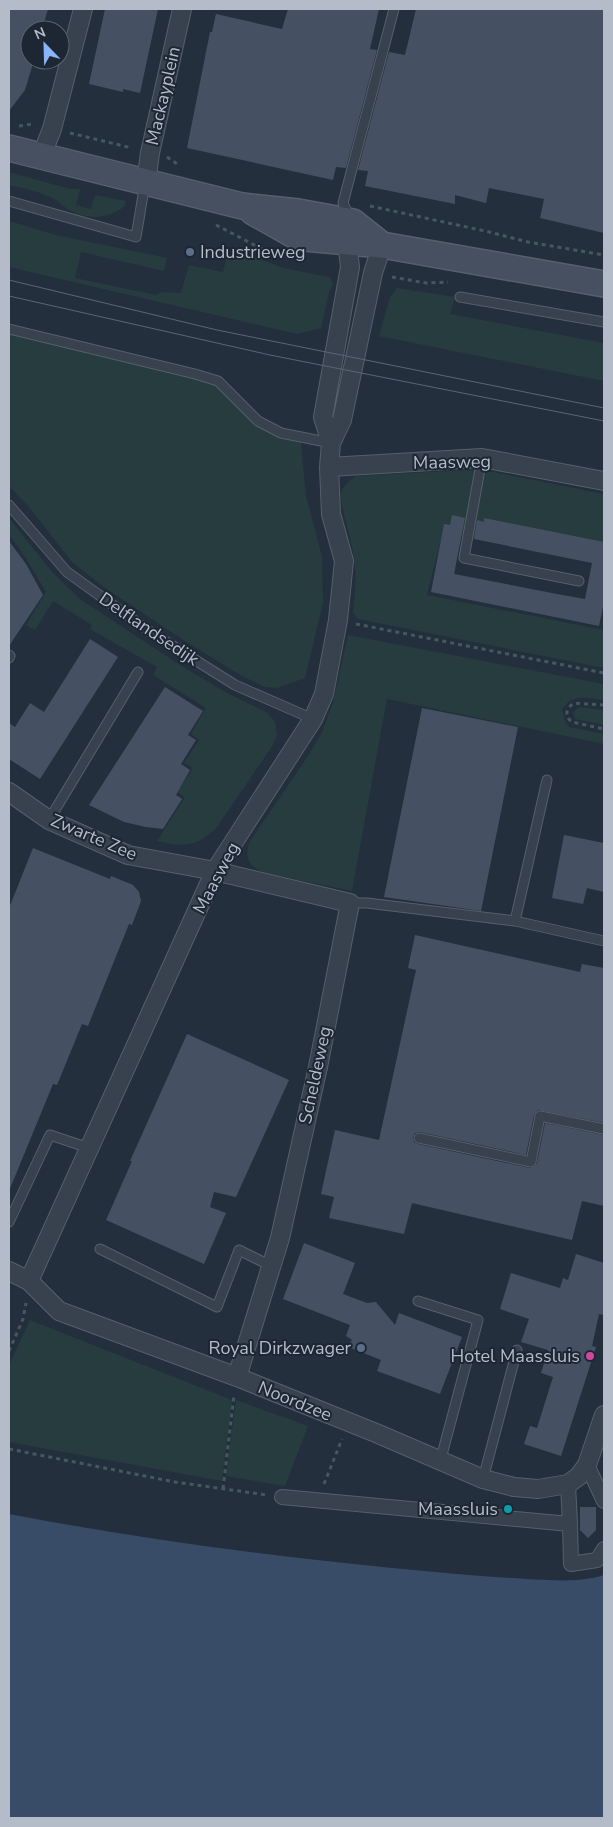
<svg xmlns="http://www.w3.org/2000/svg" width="613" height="1827" font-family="'Nunito Sans',sans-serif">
<rect width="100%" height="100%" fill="#242f3e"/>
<!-- green -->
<path fill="#263c3f" d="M9,172L70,189H80L76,205L91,209L95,195L126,201L124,207C106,220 85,220 66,208C61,204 56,199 50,197C38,191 22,188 9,185Z
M9,221L56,235L167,258L164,271L81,252L75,278L156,295L162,292L181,293L189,265L223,272L227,256L235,257L237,250L283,268L329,277L333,283L329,293L321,328L297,334L9,267Z
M397,288L455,297L450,314L604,343V381L379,336L390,297Z
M9,334L202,379L218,387L261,428L277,437L301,443L306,496L322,556L323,603L305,678L277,688L265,687L242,676L185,641L105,588L72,562L30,508L9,486Z
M468,470L493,472L604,494V551L477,528L474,538L443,531L427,595L604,630V668L358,619L353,612C355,594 357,576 354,558C353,545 339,501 341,493C343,485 351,480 356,476Z
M9,518L53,573L80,599L180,665L227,693L268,713L275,722L277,735L273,745L217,827C196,848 185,847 157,841L185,797L177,792L193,768L184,763L199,740L191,734L206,708L153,675L157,667L90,629L92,625L53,601L35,630L26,625L46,592L27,560L9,534Z
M348,635L604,684V700C588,698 571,693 562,710L565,721L569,727L604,734V744L387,699L352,891L265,873C249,866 243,859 250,841L308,756L322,732L333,702Z
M579,707L604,710V725L575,719L573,712Z
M30,1320L232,1400L222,1481L9,1442V1365Z
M236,1400L308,1426L285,1486L226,1476Z"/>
<!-- water -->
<path fill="#394c67" d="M9,1514C150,1541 292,1559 435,1572C465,1575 495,1577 526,1579C552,1580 579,1583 604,1575V1818H9Z"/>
<!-- building -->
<path fill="#455162" d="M9,9H48L42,30H30V60H34L25,90L9,111Z
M105,9H158L140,93L123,89V92L89,84Z
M288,9H379L370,49L377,50L346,168L336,167L333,180L187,148L210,32H212L216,14L282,29Z
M416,9H604V233L540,218L544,199L489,188L486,203L455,195V204L365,186L368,171L358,170L389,52L405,55Z
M452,515L465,518L454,574L557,594L585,599L592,563L474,539L477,520L484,522V518L604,542V602L599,626L431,592L444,524L450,525Z
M9,541L26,564L43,595L9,646Z
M90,639L118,657L40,779L9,759V723L15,727L30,703L44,712Z
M165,687L203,711L188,735L196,740L181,764L190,770L176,795L182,799L163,829L146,827L124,822L89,805Z
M422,708L518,727L481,911L384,897Z
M564,835L604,843V892L587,888L583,904L552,898Z
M33,848L110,879L111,876L133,885L139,892L141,901L132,925L129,924L88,1026L82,1024L57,1085L53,1084L9,1191V908Z
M415,935L580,972L582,964L604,968V1123L538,1110L534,1115L526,1155L420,1132L415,1133L413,1137L414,1142L418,1144L530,1168L535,1166L537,1163L545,1123L604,1135V1206L582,1201L572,1240L412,1203L404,1234L329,1218L334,1197L321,1194L335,1130L379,1140L416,970L408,968Z
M187,1034L289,1080L236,1197L214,1192L210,1207L226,1213L204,1264L106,1220L132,1161H130Z
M304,1243L355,1263L343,1294L367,1303L376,1302L395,1325L399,1313L462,1337L440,1394L377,1371L381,1360L351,1348L352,1345L349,1344L352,1340L346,1336L350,1325L283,1299Z
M576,1254L604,1263V1315L599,1314L592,1346L596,1347L561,1456L524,1444L530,1426L537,1428L553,1377L541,1373L548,1350L521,1342L529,1319L500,1309L511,1273L560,1288L563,1278L568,1280Z
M580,1507H596V1530L588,1538L580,1530Z"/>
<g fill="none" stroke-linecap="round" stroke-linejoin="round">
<!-- service casing -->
<g stroke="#565f6c" stroke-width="11">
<path id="service" d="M9,201L136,237L145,183
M350,218L343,203L394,9
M460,297L604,322
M9,329L195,374L218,381L258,421L281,433L331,443
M482,458L464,558L579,581
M9,505L67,572L149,631L235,685L313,719
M9,655L10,656L9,658
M49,820L138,672
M350,903H367L515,921L604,941
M515,921L547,780
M419,1138L531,1162L540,1116L604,1129
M9,1222L50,1135L89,1148
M100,1249L217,1307L239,1250L271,1266
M418,1301L478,1320L440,1462
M483,1479L517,1350"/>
</g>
<!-- pedestrian casing -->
<g stroke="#565f6c" stroke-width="16">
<path id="pedestrian" d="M587,1465L604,1501
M282,1497L570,1524L568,1484
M570,1524L571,1564L597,1560L604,1549"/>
</g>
<!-- minor casing -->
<g stroke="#565f6c" stroke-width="20">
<path id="minor" d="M41,157L52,129L83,9
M146,183L150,153L182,9
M331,443L323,417L350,267L347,242L350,233
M329,467L482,458L604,481
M9,792L49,820L128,855L215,871L350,903L318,1067L280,1238L237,1377
M9,1271L29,1281L59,1311L237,1377L376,1433L483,1479L514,1487L538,1489L568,1484L579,1476L587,1465L604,1415
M29,1281L215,871L313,719L324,694L338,620L344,561L331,514L329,467L331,443L342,420L373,273L382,245"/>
</g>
<!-- secondary casing -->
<g stroke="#565f6c" stroke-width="28">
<path id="secondary" d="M9,148L242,206L298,212L353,222L382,245
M253,212L294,235L304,238L382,245L604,284"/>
</g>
<!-- path -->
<path stroke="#44595c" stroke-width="3" stroke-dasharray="4 4" stroke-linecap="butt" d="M19,126L33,124
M70,133L132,148
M167,157L180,166
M370,206L485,231L528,242L604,255
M216,225L264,250L274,252
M392,277L426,283L448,282
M356,624L604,673
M604,705L574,703C566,708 564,716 572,722L604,729
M9,1351L23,1319L26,1303
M9,1449L175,1482L267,1495
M324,1484L342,1439
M223,1489L234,1395"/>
<!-- service -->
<use href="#service" stroke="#38414e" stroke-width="9"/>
<!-- pedestrian -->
<use href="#pedestrian" stroke="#38414e" stroke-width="14"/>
<!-- minor -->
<use href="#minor" stroke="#38414e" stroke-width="18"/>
<!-- secondary -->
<use href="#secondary" stroke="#465061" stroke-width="25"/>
<!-- tram -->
<path stroke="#5a6575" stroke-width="1" d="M9,280L217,330L604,408
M9,296L270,355L604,421"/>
</g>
<!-- markers -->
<g fill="#5c6f8a" stroke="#1d2633" stroke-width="2">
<circle cx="190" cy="252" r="5"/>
<circle cx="361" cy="1348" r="5"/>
</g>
<circle fill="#d1479c" stroke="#1d2633" stroke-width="2" cx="590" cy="1356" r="5"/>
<circle fill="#0f9aa8" stroke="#1d2633" stroke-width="2" cx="508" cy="1509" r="5"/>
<g text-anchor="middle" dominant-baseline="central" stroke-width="4" stroke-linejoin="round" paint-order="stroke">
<!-- street labels -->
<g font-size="18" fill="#b4bcc9" stroke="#1d2633">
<text transform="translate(163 96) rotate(-77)">Mackayplein</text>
<text transform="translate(452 462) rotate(-1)">Maasweg</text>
<text transform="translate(149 629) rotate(34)">Delflandsedijk</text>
<text transform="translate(94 837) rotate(23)">Zwarte Zee</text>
<text transform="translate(216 878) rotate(-62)">Maasweg</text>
<text transform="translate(315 1075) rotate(-78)">Scheldeweg</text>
<text transform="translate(295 1401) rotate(22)">Noordzee</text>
</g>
<!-- poi labels -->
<g font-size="18" fill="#b4bcc9" stroke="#1d2633" text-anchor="end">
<text x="200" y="252" text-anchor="start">Industrieweg</text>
<text x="351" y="1348">Royal Dirkzwager</text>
<text x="580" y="1356">Hotel Maassluis</text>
<text x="498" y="1509">Maassluis</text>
</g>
</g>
<!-- border -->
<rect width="613" height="1827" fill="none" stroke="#b4bcc9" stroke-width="20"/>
<!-- north arrow -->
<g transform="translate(45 45) rotate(337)"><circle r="24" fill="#1d2633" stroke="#59626f"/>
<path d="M0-4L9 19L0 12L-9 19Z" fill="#8ab4f8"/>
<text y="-8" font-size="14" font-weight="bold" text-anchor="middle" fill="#b4bcc9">N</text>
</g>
</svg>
